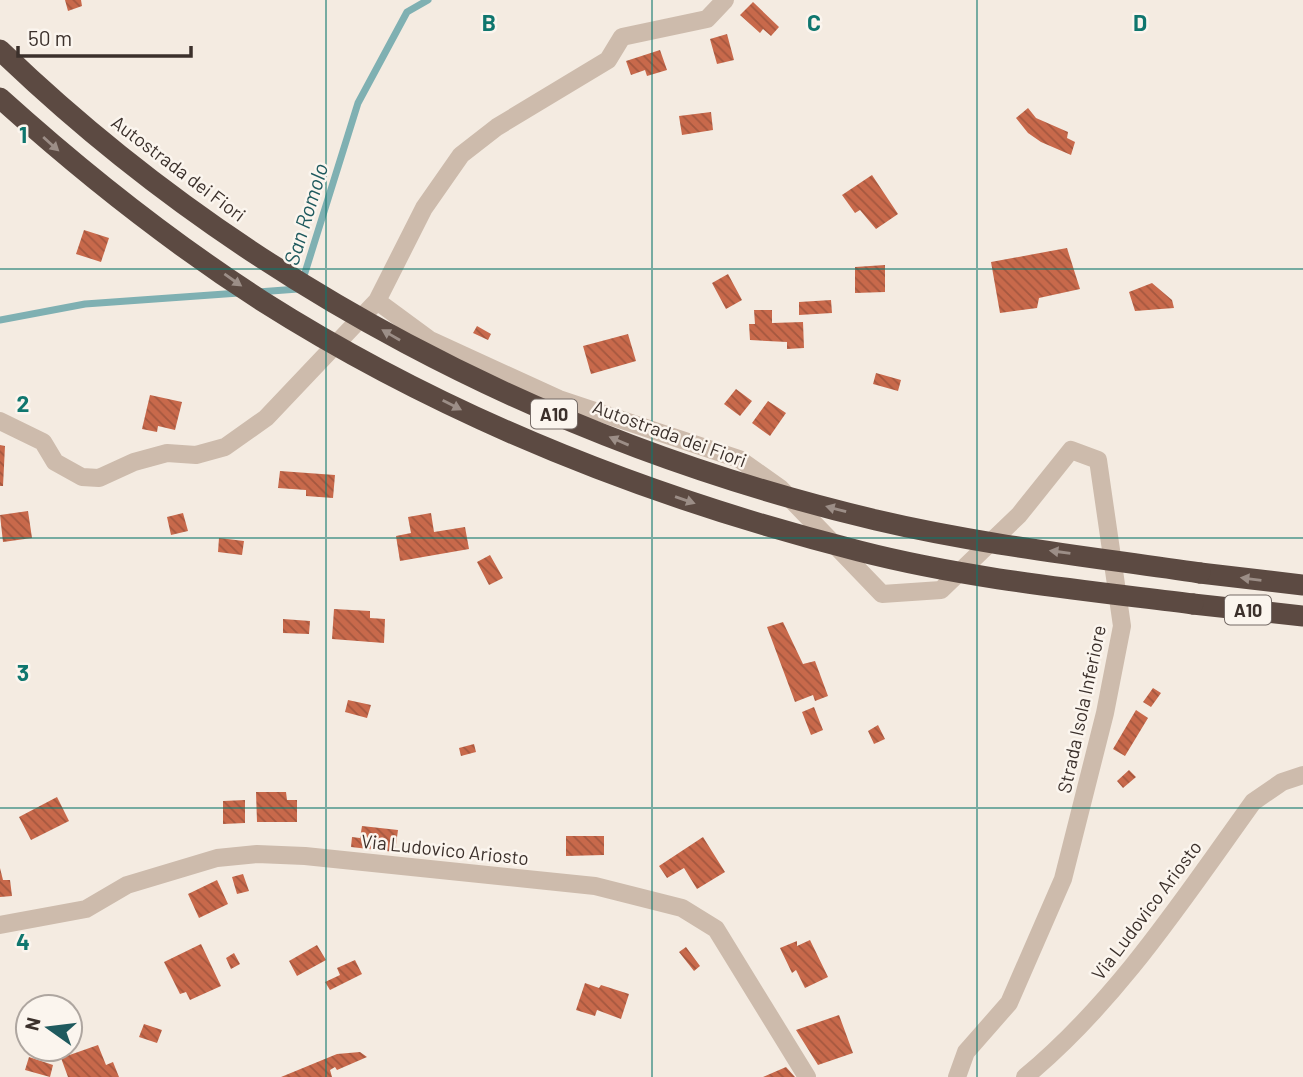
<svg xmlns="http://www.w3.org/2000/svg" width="1303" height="1077" font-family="Barlow,sans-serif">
<defs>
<pattern id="building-back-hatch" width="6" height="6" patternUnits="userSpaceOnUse" patternTransform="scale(1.75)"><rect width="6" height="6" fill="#c8694b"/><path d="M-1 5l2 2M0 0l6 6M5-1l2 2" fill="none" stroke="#a4573f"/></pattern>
</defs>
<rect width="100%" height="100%" fill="#f4ebe1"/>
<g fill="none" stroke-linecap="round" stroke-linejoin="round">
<!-- stream -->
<path stroke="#7fb0b2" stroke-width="7" d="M303,279L358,103L407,12L428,0
M258,292L298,289
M0,320L85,304L239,293"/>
</g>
<!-- building -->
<path fill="url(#building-back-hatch)" d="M65,0H81L82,6L68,11Z
M753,2L779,27L771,36L763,29L760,33L740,15Z
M727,34L734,60L717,64L710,39Z
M660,50L667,70L647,76L645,70L631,75L626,61Z
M1028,108L1036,118L1068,132L1067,138L1075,142L1071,155L1041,142L1028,133L1016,118Z
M711,112L713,130L682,135L679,116Z
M872,175L898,214L876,229L860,210L855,213L842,195Z
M84,230L109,238L101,262L76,254Z
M1067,248L1080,289L1039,298L1037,308L1000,313L991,262Z
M885,265V292L855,293V267Z
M728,274L742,300L726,309L712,283Z
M1152,283L1172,300L1174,308L1135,311L1129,292Z
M831,300L832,313L799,315V302Z
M754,310H772V323L803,322L804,348L787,349V342L750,340L749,324H755Z
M477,326L491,334L488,340L473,333Z
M628,334L636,361L591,374L583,346Z
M876,373L901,380L898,391L873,384Z
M736,389L752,401L740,416L724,404Z
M150,395L182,402L175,430L158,426L157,432L142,429Z
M768,401L786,413L770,436L752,423Z
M0,445L5,446L3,486H0Z
M280,471L335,475L333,498L306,496V490L278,488Z
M28,511L32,538L3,542L0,515Z
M183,513L188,531L171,535L167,517Z
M431,513L434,532L465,527L469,549L400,561L396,536L411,533L408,517Z
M219,538L244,541L242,555L218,552Z
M490,555L503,578L489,585L477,562Z
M334,609L370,611V618L385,619L384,643L332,639Z
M283,619L310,621L309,634L283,633Z
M783,622L803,664L815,661L828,696L815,701L813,695L795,702L767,627Z
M1153,688L1161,693L1151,707L1143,702Z
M348,700L371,705L367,718L345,712Z
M814,707L823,730L811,735L802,712Z
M1136,710L1148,718L1125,756L1113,749Z
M878,725L885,739L874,744L868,731Z
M474,744L476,752L461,756L459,748Z
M1129,770L1136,777L1123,788L1117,781Z
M256,792H286L287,800H297V822H257Z
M57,797L69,821L31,840L19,817Z
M245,800V823L223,824V801Z
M362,826L398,830L395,852L351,847L352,837L360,838Z
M566,836H604V855L566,856Z
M703,837L725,872L697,889L684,868L667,878L659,866Z
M0,868L3,880H10L12,896L0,897Z
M243,874L249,891L237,894L232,877Z
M217,880L228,904L199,918L188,894Z
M810,940L828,977L805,988L796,970L792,973L780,948L797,941V946Z
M201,944L221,986L190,1000L186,992L180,994L164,962Z
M317,945L326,960L297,976L289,961Z
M686,947L700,966L694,971L679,952Z
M234,953L240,964L231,969L226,958Z
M355,960L362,974L330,990L325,982L340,975L337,968Z
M585,983L599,988L601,985L629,994L621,1019L597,1010L595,1016L576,1010Z
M839,1015L853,1053L818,1065L796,1030Z
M144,1024L162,1030L157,1043L139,1037Z
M98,1045L106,1065L113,1062L119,1077H68L61,1058Z
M360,1052L367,1057L337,1070L335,1067L330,1070L332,1077H281L337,1054Z
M29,1057L53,1065L50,1077L25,1070Z
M786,1067L795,1077H763Z"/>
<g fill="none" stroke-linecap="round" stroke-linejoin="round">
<!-- minor -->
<path stroke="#cdbbac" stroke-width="18" d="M377,301L430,340L559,399L739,459L780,488L882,594L941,590L1019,515L1071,450L1098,460L1122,626L1105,713L1063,879L1009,1003L966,1052L957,1077
M0,421L43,442L55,462L82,477L99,478L134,462L167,453L196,455L225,447L266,418L377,301L424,208L461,155L497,127L608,60L622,37L707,19L725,0
M0,925L86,909L127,885L217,858L257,854L305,856L595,886L682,908L716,929L807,1077
M1025,1077C1117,1001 1184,898 1253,802L1282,782L1303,775"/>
<!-- highway -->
<path stroke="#5c4a42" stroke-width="21" d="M1200,573L1303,585
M1193,604L1303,616"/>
<!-- highway-bridge -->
<path stroke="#5c4a42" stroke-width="21" d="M0,50C242,283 550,443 876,520C982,545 1092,557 1200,573
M0,98C82,172 169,241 262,301C445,417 650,498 859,551C968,579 1082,590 1193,604"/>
</g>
<!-- one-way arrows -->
<defs><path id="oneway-solid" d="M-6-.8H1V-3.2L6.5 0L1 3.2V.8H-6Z" transform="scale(1.75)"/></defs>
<g fill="#9c8e87">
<use href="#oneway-solid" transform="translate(51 144) rotate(42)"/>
<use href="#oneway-solid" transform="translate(233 280) rotate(35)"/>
<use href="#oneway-solid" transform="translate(391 335) rotate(-150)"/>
<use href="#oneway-solid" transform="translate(452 405) rotate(27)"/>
<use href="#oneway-solid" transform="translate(619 441) rotate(-157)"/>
<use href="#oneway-solid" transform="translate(685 500) rotate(19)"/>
<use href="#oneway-solid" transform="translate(836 509) rotate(-165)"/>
<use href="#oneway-solid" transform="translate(1060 552) rotate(-172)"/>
<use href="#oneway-solid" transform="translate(1251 579) rotate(-173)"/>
</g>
<!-- grid -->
<path fill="none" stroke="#0f766e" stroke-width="2" stroke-opacity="0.55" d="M326,0V1077M652,0V1077M977,0V1077M0,269H1303M0,538H1303M0,808H1303"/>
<g text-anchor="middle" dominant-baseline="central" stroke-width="5" stroke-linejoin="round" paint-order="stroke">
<!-- shield labels -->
<g fill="#fbf5ee" stroke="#756b66" stroke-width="2">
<rect x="531" y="399.5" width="46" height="29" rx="5"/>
<rect x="1225" y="595.5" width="46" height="29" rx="5"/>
</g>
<g font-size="18" font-weight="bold" fill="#3b302b">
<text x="554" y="414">A10</text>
<text x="1248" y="610">A10</text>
</g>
<!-- street labels -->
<g font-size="19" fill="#3b302b" stroke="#fbf5ee">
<text transform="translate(179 168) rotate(37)">Autostrada dei Fiori</text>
<text transform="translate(670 433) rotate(20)">Autostrada dei Fiori</text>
<text transform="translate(1081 709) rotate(-78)">Strada Isola Inferiore</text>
<text transform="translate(445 849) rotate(6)">Via Ludovico Ariosto</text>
<text transform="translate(1146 910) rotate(-53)">Via Ludovico Ariosto</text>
</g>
<!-- water labels -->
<g font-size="21" font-style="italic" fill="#1f5a5e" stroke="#fbf5ee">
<text transform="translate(305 214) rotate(-73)">San Romolo</text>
</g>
</g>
<g font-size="23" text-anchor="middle" font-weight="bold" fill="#0f766e" stroke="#fbf5ee" stroke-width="5" stroke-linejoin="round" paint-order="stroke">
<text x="489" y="31">B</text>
<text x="814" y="31">C</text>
<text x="1140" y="31">D</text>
<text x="23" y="143">1</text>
<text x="23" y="412">2</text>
<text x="23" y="681">3</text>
<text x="23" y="950">4</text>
</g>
<!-- north arrow -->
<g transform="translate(49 1028) rotate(284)"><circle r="33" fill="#fbf5ee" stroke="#aea6a0" stroke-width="2"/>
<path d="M0-5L12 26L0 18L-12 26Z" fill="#1f5a5e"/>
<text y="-10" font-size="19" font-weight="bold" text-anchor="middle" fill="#3b302b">N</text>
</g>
<!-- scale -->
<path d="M18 46v10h173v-10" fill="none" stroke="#3b302b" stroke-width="3.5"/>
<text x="28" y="46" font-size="21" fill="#3b302b" stroke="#fbf5ee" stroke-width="5" paint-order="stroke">50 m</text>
</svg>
